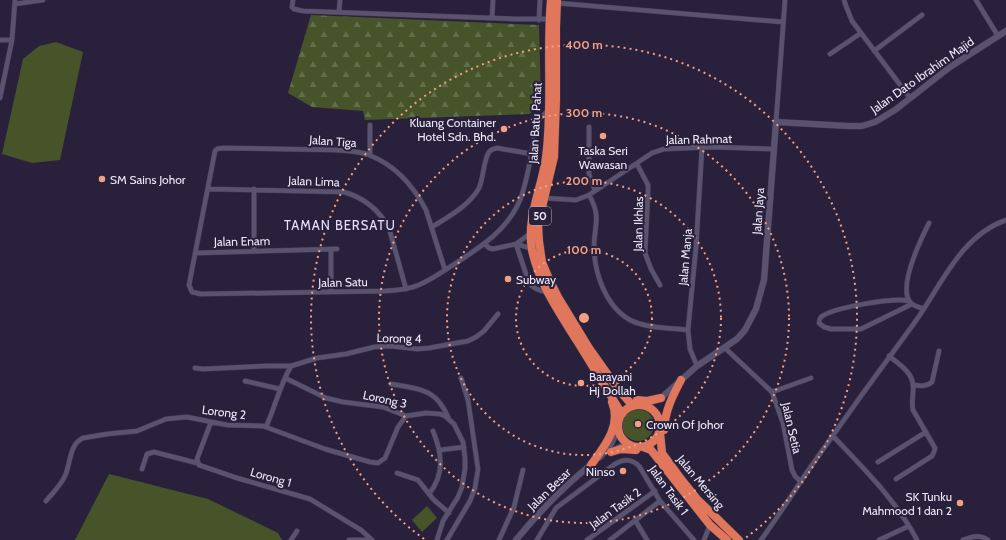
<svg xmlns="http://www.w3.org/2000/svg" width="1006" height="540" font-family="Cabin,sans-serif">
<defs>
<pattern id="forest-firs" width="22" height="20" patternUnits="userSpaceOnUse"><rect width="22" height="20" fill="#475429"/><path d="M5 1l3.5 6h-7zM16 11l3.5 6h-7z" fill="#626d49"/></pattern>
</defs>
<rect width="100%" height="100%" fill="#29213b"/>
<!-- green -->
<path fill="#475429" d="M56,42L83,52L60,160L32,163L2,154L23,59L39,46Z
M622 425a16 16 0 1 1 32 0a16 16 0 1 1-32 0Z
M109,474L208,499L278,533L282,540H75Z
M427,506L437,518L422,532L412,520Z"/>
<!-- forest -->
<path fill="url(#forest-firs)" d="M311,15L539,25L541,101L530,114L365,120L363,111L312,107L288,93Z"/>
<g fill="none" stroke-linecap="round" stroke-linejoin="round">
<!-- street casing -->
<g stroke="#423b51" stroke-width="5.5">
<path id="street" d="M293,0L292,7L294,9L303,11L515,19H550
M844,0L846,6L852,21L910,98
M976,0L998,36
M557,3L783,22
M15,4L43,0
M339,12L340,0
M492,18L493,0
M539,20L540,0
M0,40H12
M874,51L922,15
M830,54L861,33
M0,98L12,40L15,0
M776,122L785,0
M589,127V174L595,191
M370,155V125
M637,164L648,185V192L645,253L651,269L660,285
M208,189L344,192C365,198 379,210 389,228L406,289
M589,195C601,216 595,223 594,245C594,272 605,306 630,320C645,328 671,328 688,330
M544,198L576,200L589,195L652,153L664,149L712,147L773,149
M432,227C448,217 469,206 479,188C484,177 483,161 489,152C491,149 494,149 497,148L532,154
M485,244L489,248L493,249L516,244L531,233
M516,244L529,283C534,289 539,290 546,292
M517,244L532,249
M254,251V189
M196,253L337,249
M445,270L426,210C414,187 395,165 369,155C359,151 347,151 336,150L223,148L217,149L215,151L189,285L192,292L201,294L385,291C395,290 404,290 413,287C427,283 440,273 453,265C479,248 507,231 520,200C529,177 531,150 537,126L540,118L549,110
M331,292V249
M909,301C895,297 831,308 821,317C819,320 819,320 819,323L824,327L831,329H861L912,304
M924,309C919,307 913,306 910,302C898,286 921,239 929,223
M725,348L772,392L783,423L792,470L795,476L801,482
M889,356C899,364 912,372 913,385C914,394 911,401 913,410L935,448L934,452L932,456L896,479
M697,366L690,349L688,330L696,247L702,148
M195,368L203,369L266,366H291L317,358L346,354L374,347L390,346L417,349L429,348L468,341L476,337L484,331L498,314
M285,378L326,398L343,402L383,407L406,416L426,413L440,414L445,416L454,424L463,442L465,458V469L462,487L458,497L443,521L437,540
M245,381L280,389
M391,384C408,387 429,388 440,403C443,407 446,412 448,417
M913,385C920,386 926,387 932,382L939,351
M772,392L811,378
M211,422L197,459L199,465L237,478L310,499L361,530L372,540
M266,427C275,407 280,385 291,366
M833,436C864,469 896,500 917,540
M440,450L464,447
M878,462L926,432
M142,469L147,454L154,452L197,463
M397,473L418,480L433,499L449,513
M429,494C445,474 442,453 433,431
M46,501C52,494 59,487 64,478C71,466 68,445 83,438L107,434L137,431L166,419L187,417L227,425L263,426L325,449L370,462L378,463L385,458L398,427L406,416
M635,520L647,540
M291,540L297,531
M349,540H371
M447,540L470,501L475,488L478,469L468,400L461,378
M499,540L514,507L523,470
M537,540L556,508L615,464C623,459 631,458 639,466L660,501L694,540
M587,540L655,491
M610,540L660,501
M704,540L710,525
M761,540C777,518 792,495 807,472C842,422 878,372 915,322C941,286 960,236 1006,220
M879,540L909,526
M963,540C972,537 979,534 988,540"/>
</g>
<!-- secondary casing -->
<g stroke="#423b51" stroke-width="7">
<path id="secondary" d="M644,405L661,398L697,366L737,339L745,330L756,309L764,280L776,122L848,126H862L875,122L895,110L950,67L1006,31
M618,448L628,444
M600,457L611,444L618,428
M516,540C539,512 565,485 593,463"/>
</g>
<!-- highway casing -->
<g stroke="#423b51" stroke-width="9">
<path id="highway" d="M551,0C546,52 553,105 546,157C542,188 526,218 532,250C539,284 559,312 577,341C592,365 607,390 622,414
M557,0L556,27V100L554,157L538,224L539,241L542,262L549,279L558,297L589,348L618,389L633,406
M637,400L647,401L661,398
M618 426a21 21 0 1 1 42 0a21 21 0 1 1-42 0Z
M664,430C665,411 672,397 681,380
M660,432L662,453L681,479L697,499L739,540
M643,447L651,450L710,525L727,540
M611,452L621,449L636,450
M591,465C604,447 622,426 612,402"/>
</g>
<!-- street -->
<use href="#street" stroke="#5a5370" stroke-width="4.5"/>
<!-- secondary -->
<use href="#secondary" stroke="#5a5370" stroke-width="6"/>
<!-- highway -->
<use href="#highway" stroke="#e0765b" stroke-width="8"/>
</g>
<!-- distance rings -->
<g fill="none" stroke="#f39f83" stroke-width="2" stroke-dasharray="2 4">
<circle cx="584" cy="318" r="68"/>
<circle cx="584" cy="318" r="137"/>
<circle cx="584" cy="318" r="205"/>
<path d="M424 539A273 273 0 1 1 744 539"/>
</g>
<!-- markers -->
<g fill="#f39f83" stroke="#29213b" stroke-width="1.5">
<circle cx="504" cy="129" r="4"/>
<circle cx="603" cy="136" r="4"/>
<circle cx="102" cy="179" r="4"/>
<circle cx="508" cy="279" r="4"/>
<circle cx="581" cy="383" r="4"/>
<circle cx="638" cy="424" r="4"/>
<circle cx="623" cy="471" r="4"/>
<circle cx="960" cy="503" r="4"/>
</g>
<g text-anchor="middle" dominant-baseline="central" stroke-width="4" stroke-linejoin="round" paint-order="stroke">
<!-- shield labels -->
<rect fill="#29213b" stroke="#b2acc0" stroke-width="1" x="529" y="207" width="22" height="18" rx="3"/>
<g font-size="11" font-weight="bold" fill="#ece8f9">
<text x="540" y="216">50</text>
</g>
<!-- street labels -->
<g font-size="12" fill="#ece8f9" stroke="#29213b">
<text transform="translate(922 75) rotate(-35)">Jalan Dato Ibrahim Majid</text>
<text transform="translate(535 123) rotate(-87)">Jalan Batu Pahat</text>
<text transform="translate(699 139) rotate(-1)">Jalan Rahmat</text>
<text transform="translate(333 141) rotate(4)">Jalan Tiga</text>
<text transform="translate(314 181) rotate(2)">Jalan Lima</text>
<text transform="translate(758 211) rotate(-86)">Jalan Jaya</text>
<text transform="translate(638 224) rotate(-89)">Jalan Ikhlas</text>
<text transform="translate(242 241) rotate(-1)">Jalan Enam</text>
<text transform="translate(685 257) rotate(-85)">Jalan Manja</text>
<text transform="translate(343 282) rotate(-1)">Jalan Satu</text>
<text transform="translate(399 338) rotate(1)">Lorong 4</text>
<text transform="translate(385 399) rotate(12)">Lorong 3</text>
<text transform="translate(224 412) rotate(7)">Lorong 2</text>
<text transform="translate(792 428) rotate(77)">Jalan Setia</text>
<text transform="translate(271 477) rotate(16)">Lorong 1</text>
<text transform="translate(701 482) rotate(50)">Jalan Mersing</text>
<text transform="translate(549 489) rotate(-44)">Jalan Besar</text>
<text transform="translate(669 490) rotate(54)">Jalan Tasik 1</text>
<text transform="translate(615 508) rotate(-36)">Jalan Tasik 2</text>
</g>
<!-- poi labels -->
<g font-size="12" fill="#ece8f9" stroke="#29213b" text-anchor="start">
<text x="496" y="122" text-anchor="end">Kluang Container<tspan x="496" dy="14">Hotel Sdn. Bhd.</tspan></text>
<text x="603" y="150" text-anchor="middle">Taska Seri<tspan x="603" dy="14">Wawasan</tspan></text>
<text x="110" y="179">SM Sains Johor</text>
<text x="516" y="279">Subway</text>
<text x="589" y="376">Barayani<tspan x="589" dy="14">Hj Dollah</tspan></text>
<text x="646" y="424">Crown Of Johor</text>
<text x="615" y="471" text-anchor="end">Ninso</text>
<text x="952" y="496" text-anchor="end">SK Tunku<tspan x="952" dy="14">Mahmood 1 dan 2</tspan></text>
</g>
<!-- neighbourhood labels -->
<g font-size="13" letter-spacing="1" fill="#e7e0fc" stroke="#29213b">
<text x="340" y="225">TAMAN BERSATU</text>
</g>
</g>
<circle cx="584" cy="318" r="6" fill="#f39f83" stroke="#29213b" stroke-width="2"/>
<g font-size="12" text-anchor="middle" font-weight="bold" fill="#f39f83" stroke="#29213b" stroke-width="4" stroke-linejoin="round" paint-order="stroke">
<text x="584" y="49">400 m</text>
<text x="584" y="117">300 m</text>
<text x="584" y="185">200 m</text>
<text x="584" y="254">100 m</text>
</g>
</svg>
